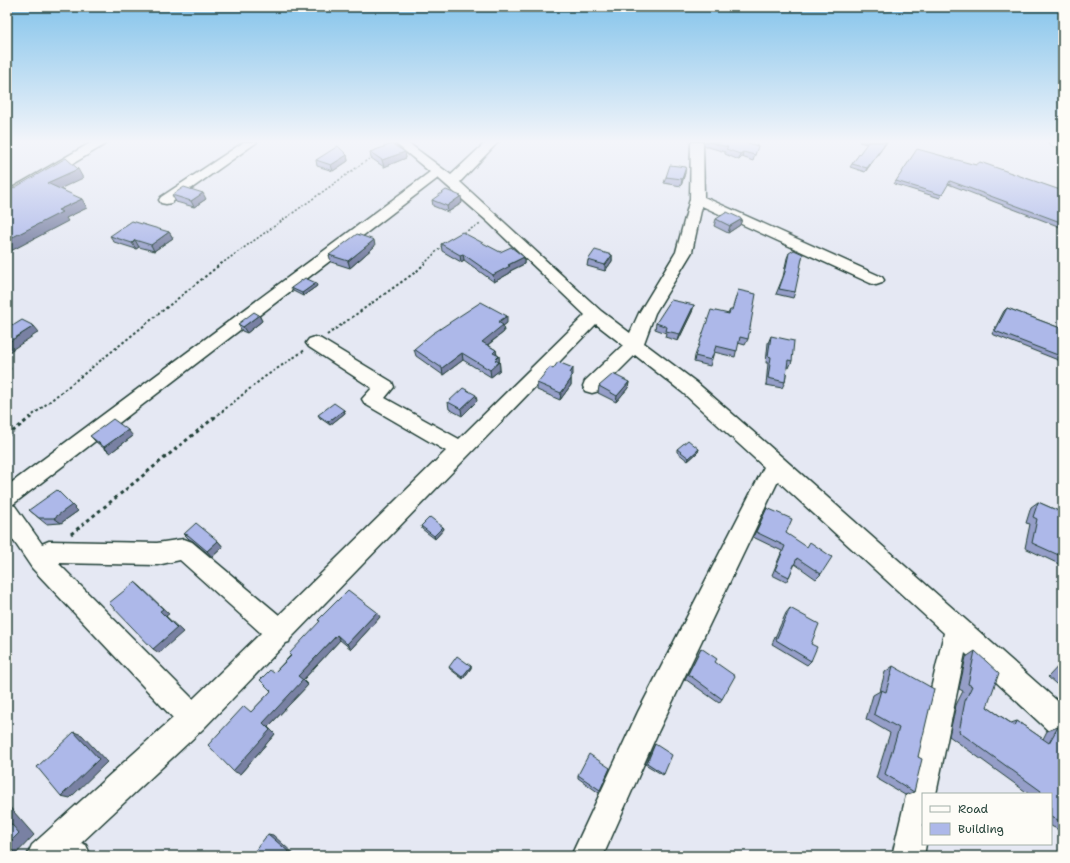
<svg xmlns="http://www.w3.org/2000/svg" width="1070" height="863" font-family="'Shantell Sans',sans-serif">
<rect width="100%" height="100%" fill="#e5e8f3"/>
<filter id="ink" filterUnits="userSpaceOnUse"><feTurbulence type="fractalNoise" baseFrequency=".025" numOctaves="2"/><feDisplacementMap in="SourceGraphic" scale="8" xChannelSelector="R" yChannelSelector="G"/><feConvolveMatrix kernelMatrix="1 2 1 2 8 2 1 2 1" color-interpolation-filters="sRGB"/></filter>
<g filter="url(#ink)">
<g fill="none" stroke-linecap="round" stroke-linejoin="round">
<!-- minor casing -->
<g stroke="#1f3d34" stroke-width="3">
<path id="minor" d="M92,142H106L104,145L12,200L7,201V191Z
M244,142H257L171,203L166,204L161,203L159,200L161,197Z
M394,142H407L451,175L486,142H498L460,182L601,311L630,333L639,313L676,252L690,199L691,142H703L704,197L882,277L884,280L882,283L876,285L870,283L702,206L692,252L655,313L644,343L696,382L783,458L1063,706V739L1053,735L965,653L936,794H923V844H926L924,856H892L944,633L778,481L658,732L603,856H571L638,712L764,467L682,392L635,355L599,391L592,393L585,391L583,386L585,381L623,345L596,324L290,639L289,642L286,643L203,729L81,843L86,845L91,856H27L32,845L173,718L32,568L7,531V486L430,172ZM438,178L487,221L585,315L459,439L385,398L394,387L392,382L321,339L315,337L309,339L306,343L309,347L372,388L362,399L365,404L446,451L279,615L192,542L184,539L157,543L49,541L42,544L15,506L12,505ZM180,560L261,633L193,699L58,563L157,565Z
M1049,142H1063V150L1051,145Z"/>
</g>
<!-- path-far2 -->
<path stroke="#1f3d34" stroke-width="1.5" stroke-dasharray="2 2" stroke-linecap="butt" d="M460,234L481,224
M221,264L373,156
M424,264L443,245"/>
<!-- path-far1 -->
<path stroke="#1f3d34" stroke-width="2" stroke-dasharray="2.5 2.5" stroke-linecap="butt" d="M327,335L417,271L425,263
M29,418L222,263
M214,418L263,378L305,350"/>
<!-- path -->
<path stroke="#1f3d34" stroke-width="3" stroke-dasharray="3.5 3.5" stroke-linecap="butt" d="M7,436L31,417
M71,534L215,417"/>
<!-- minor -->
<use href="#minor" fill="#fdfcf7" fill-rule="evenodd"/>
</g>
<!-- wall -->
<path fill="#959ec8" stroke="#1f3d34" d="M703,142H744L758,146L753,161L742,157L739,160L725,154V152L705,146Z
M859,142H887L865,172L850,167L852,164L867,144Z
M370,152H405L406,158L384,167L371,158Z
M347,155L348,161L333,171L317,166L316,160Z
M976,165L1063,191V228L948,184L940,198L894,184L896,181Z
M685,173L681,186L664,183L666,177Z
M172,195L206,199L194,207L176,202Z
M432,200L462,203L448,212L433,206Z
M716,219H742L740,225L728,233L714,226Z
M169,232L173,238L154,251L139,247L136,249L114,242L110,236Z
M441,244L500,252L524,257V264L510,271V273L494,282L464,260L461,262L442,251Z
M375,246L350,268L331,262L329,255Z
M789,253L795,292L793,298L776,294L783,277L787,258Z
M612,255V261L605,271L587,266L588,260Z
M317,286L303,296L293,291L291,288Z
M694,305L692,312L678,341L665,337L666,333L655,329L656,323Z
M1007,308L1063,329V362L992,334L1004,311Z
M730,310L748,339L745,345L738,343L735,357L714,352L710,366L694,362L695,356L728,314Z
M259,315L262,321L247,333L242,331L238,324Z
M507,323L503,326L504,332L488,345L496,350L497,355L499,356L500,370L491,377L463,360L443,375L416,356L414,349Z
M771,336L792,361L789,368L787,367L785,382L782,388L766,385L768,363H766L768,343Z
M573,375L571,377V385L560,400L537,390V383Z
M629,382L628,388L616,402L598,393L599,386Z
M477,401L462,416L449,409L448,402Z
M344,410L345,413L330,425L320,418L318,415Z
M90,436H133L110,453L96,442Z
M677,449H699L698,452L688,461L677,452Z
M63,496L78,511L61,523L46,524L29,510Z
M1038,502L1063,513V566L1025,548L1030,524L1026,523L1031,507Z
M767,508L786,533L821,574L816,579L795,564L789,577L786,582L772,575L782,551L753,537Z
M421,526L443,527L444,529L435,539L422,529Z
M184,534L218,541L223,547L212,557L193,541L189,539Z
M790,608L811,644V661L807,665L772,644L786,613Z
M380,617L351,649L340,640L303,680L308,685L268,727L275,734L240,774L252,711L271,691L274,673L290,656L320,622L318,620Z
M701,648L715,662L722,699L719,703L685,679Z
M975,651L987,707L1011,723L1017,721L1043,739L1047,731L1058,727L1063,780V832L1051,826V794H1029L949,736L956,705L963,691L959,689L966,657Z
M1063,661V690L1048,677Z
M471,666V668L463,679L450,669L449,667Z
M893,666L918,757L914,792L905,795L876,778L890,733L866,719L873,695L880,691L885,672Z
M655,744L664,774L663,775L645,764Z
M610,768L599,793L578,778V775Z"/>
<!-- shaded-wall -->
<path fill="#7981a3" stroke="#1f3d34" d="M886,142H887L865,172L867,168Z
M405,152L406,158L384,167L382,160Z
M743,152L742,157L739,160L740,154Z
M347,155L348,161L333,171L331,165Z
M686,167L685,173L681,186L682,179Z
M78,169L83,178L53,192L47,183Z
M203,193L206,199L194,207L191,201Z
M461,196L462,203L448,212L447,206Z
M82,199L87,208L66,218L68,221L7,253V240L58,210Z
M742,219L740,225L728,233L730,226Z
M169,232L173,238L154,251L151,245Z
M135,240L139,247L136,249L132,243Z
M374,240L375,246L350,268L348,261Z
M463,254L464,260L461,262L460,255Z
M612,255V261L605,271V265Z
M524,257V264L510,271V273L494,282L493,275L508,265Z
M316,283L317,286L303,296L302,293Z
M694,305L692,312L678,341L680,334Z
M259,315L262,321L247,333L243,327Z
M507,316V323L503,326L504,332L482,349V342L498,322Z
M34,326L39,332L7,353V343Z
M496,350L497,357L493,353Z
M462,353L463,360L443,375L442,368Z
M499,356L500,370L491,377L490,370L495,360Z
M7,364L11,369L7,371Z
M573,368V375L569,379L570,373Z
M571,379V385L560,400L561,393Z
M629,382L628,388L616,402L617,396Z
M476,395L477,401L462,416L461,409Z
M344,410L345,413L330,425L328,422Z
M128,430L133,436L110,453L104,447Z
M699,449L698,452L688,461L689,458Z
M57,490L78,511L61,523L54,518Z
M443,527L444,529L435,539L434,536Z
M7,534L13,542L7,547Z
M218,541L223,547L212,557L207,551Z
M135,582L141,587L169,614L166,616L183,632L159,653L153,649L160,611Z
M377,612L380,617L351,649L347,644Z
M337,635L340,640L303,680L308,685L268,727L275,734L240,774L233,771L263,723L298,676Z
M471,666V668L463,679L462,677Z
M74,732L82,735L107,762L70,798L61,796Z
M7,804L34,835L14,856H7Z
M268,834L273,835L295,855L294,856H288Z"/>
<!-- building -->
<path fill="#adb8e9" stroke="#1f3d34" d="M708,142H744L758,146L755,155L743,152L740,154L726,149L728,147Z
M868,142H886L867,168L852,164Z
M392,144L405,152L382,160L370,152Z
M338,146L347,155L331,165L316,160Z
M917,149L976,165L980,162L1063,191V223L950,181L942,195L896,181Z
M66,158L78,169L47,183L82,199L58,210L62,212L7,240V192Z
M670,165L686,167L682,179L666,177Z
M184,187L203,193L191,201L172,195Z
M446,190L461,196L447,206L432,200Z
M727,212L742,219L730,226L716,219Z
M132,221L169,232L151,245L135,240L132,243L110,236Z
M462,232L500,252L511,247L524,257L508,265L510,266L493,275L463,254L460,255L441,244Z
M357,234L374,240L348,261L329,255Z
M595,250L612,255L605,265L588,260Z
M794,250L803,254L795,292L779,289L785,272L789,253Z
M305,278L316,283L302,293L291,288Z
M738,290L756,294L748,339L740,337L737,351L716,346L711,360L695,356L711,310L729,314L730,310H732Z
M671,300L694,305L680,334L666,331L667,327L656,323Z
M481,302L507,316L498,322L503,325L482,342L496,350L493,353L499,356L495,360L499,362L490,370L462,353L442,368L414,349L432,334Z
M1007,308L1063,329V357L995,331Z
M254,312L259,315L243,327L238,324Z
M22,320L34,326L7,343V327L11,324L14,325Z
M771,336L794,341L792,361L788,360L785,382L768,378L771,357L768,356Z
M558,362L573,368L570,373H571V379L561,393L537,383L550,367L553,369Z
M613,374L629,382L617,396L599,386Z
M463,388L476,395L461,409L448,402Z
M334,403L344,410L328,422L318,415Z
M113,419L128,430L104,447L90,436Z
M688,440L699,449L689,458L677,449Z
M57,490L72,505L54,518H39L29,510Z
M1038,502L1063,513V557L1032,543L1037,519L1033,517Z
M767,508L792,519L786,533L807,547L810,542L832,557L821,574L797,558L789,577L775,570L785,546L756,532Z
M430,517L443,527L434,536L421,526Z
M196,523L218,541L207,551L188,535L184,534Z
M135,582L163,609L160,611L177,628L153,649L109,603Z
M348,590L377,612L347,644L337,635L298,676L303,680L263,723L270,730L233,771L208,745L244,706L251,712L271,691L260,680L270,670L274,673L291,656L289,654L320,621L318,620Z
M790,608L819,624L811,644L817,647L811,661L776,640Z
M701,648L717,659L715,662L735,676L722,699L688,674Z
M975,651L999,673L987,707L1015,726L1017,721L1049,743L1058,727L1063,732V823L1051,816V794H1040L1041,791L959,732L965,701L972,686L968,684Z
M457,656L471,666L462,677L449,667Z
M893,666L934,689L918,757L922,759L914,792L885,774L899,728L874,714L881,690L886,692Z
M1063,667V678L1057,673Z
M74,732L99,759L61,796L37,767Z
M655,744L672,755L664,774L647,763Z
M589,754L610,768L600,790L578,775Z
M7,819L19,833L7,845Z
M268,834L290,853L288,856H251Z"/>
</g>
<!-- sky -->
<linearGradient id="sky" x2="0" y2="1"><stop stop-color="#85c4eb"/><stop offset="0.54" stop-color="#f3f5fa"/><stop offset="1" stop-color="#f3f5fa" stop-opacity="0"/></linearGradient>
<rect width="1070" height="262" fill="url(#sky)"/>
<!-- margin -->
<rect width="1070" height="863" fill="none" stroke="#fdfcf7" stroke-width="24"/>
<rect x="12" y="12" width="1046" height="839" fill="none" stroke="#1f3d34" stroke-width="1.5" filter="url(#ink)"/>
<!-- legend -->
<rect x="922" y="793" width="130" height="52" fill="#fdfcf7" stroke="#a4b0a9"/>
<rect x="930" y="806" width="20" height="6" fill="#fdfcf7" stroke="#a4b0a9"/>
<text x="958" y="813" font-size="12" fill="#1f3d34">Road</text>
<rect x="930" y="823" width="20" height="12" fill="#adb8e9" stroke="#a4b0a9"/>
<text x="958" y="833" font-size="12" fill="#1f3d34">Building</text>
</svg>
